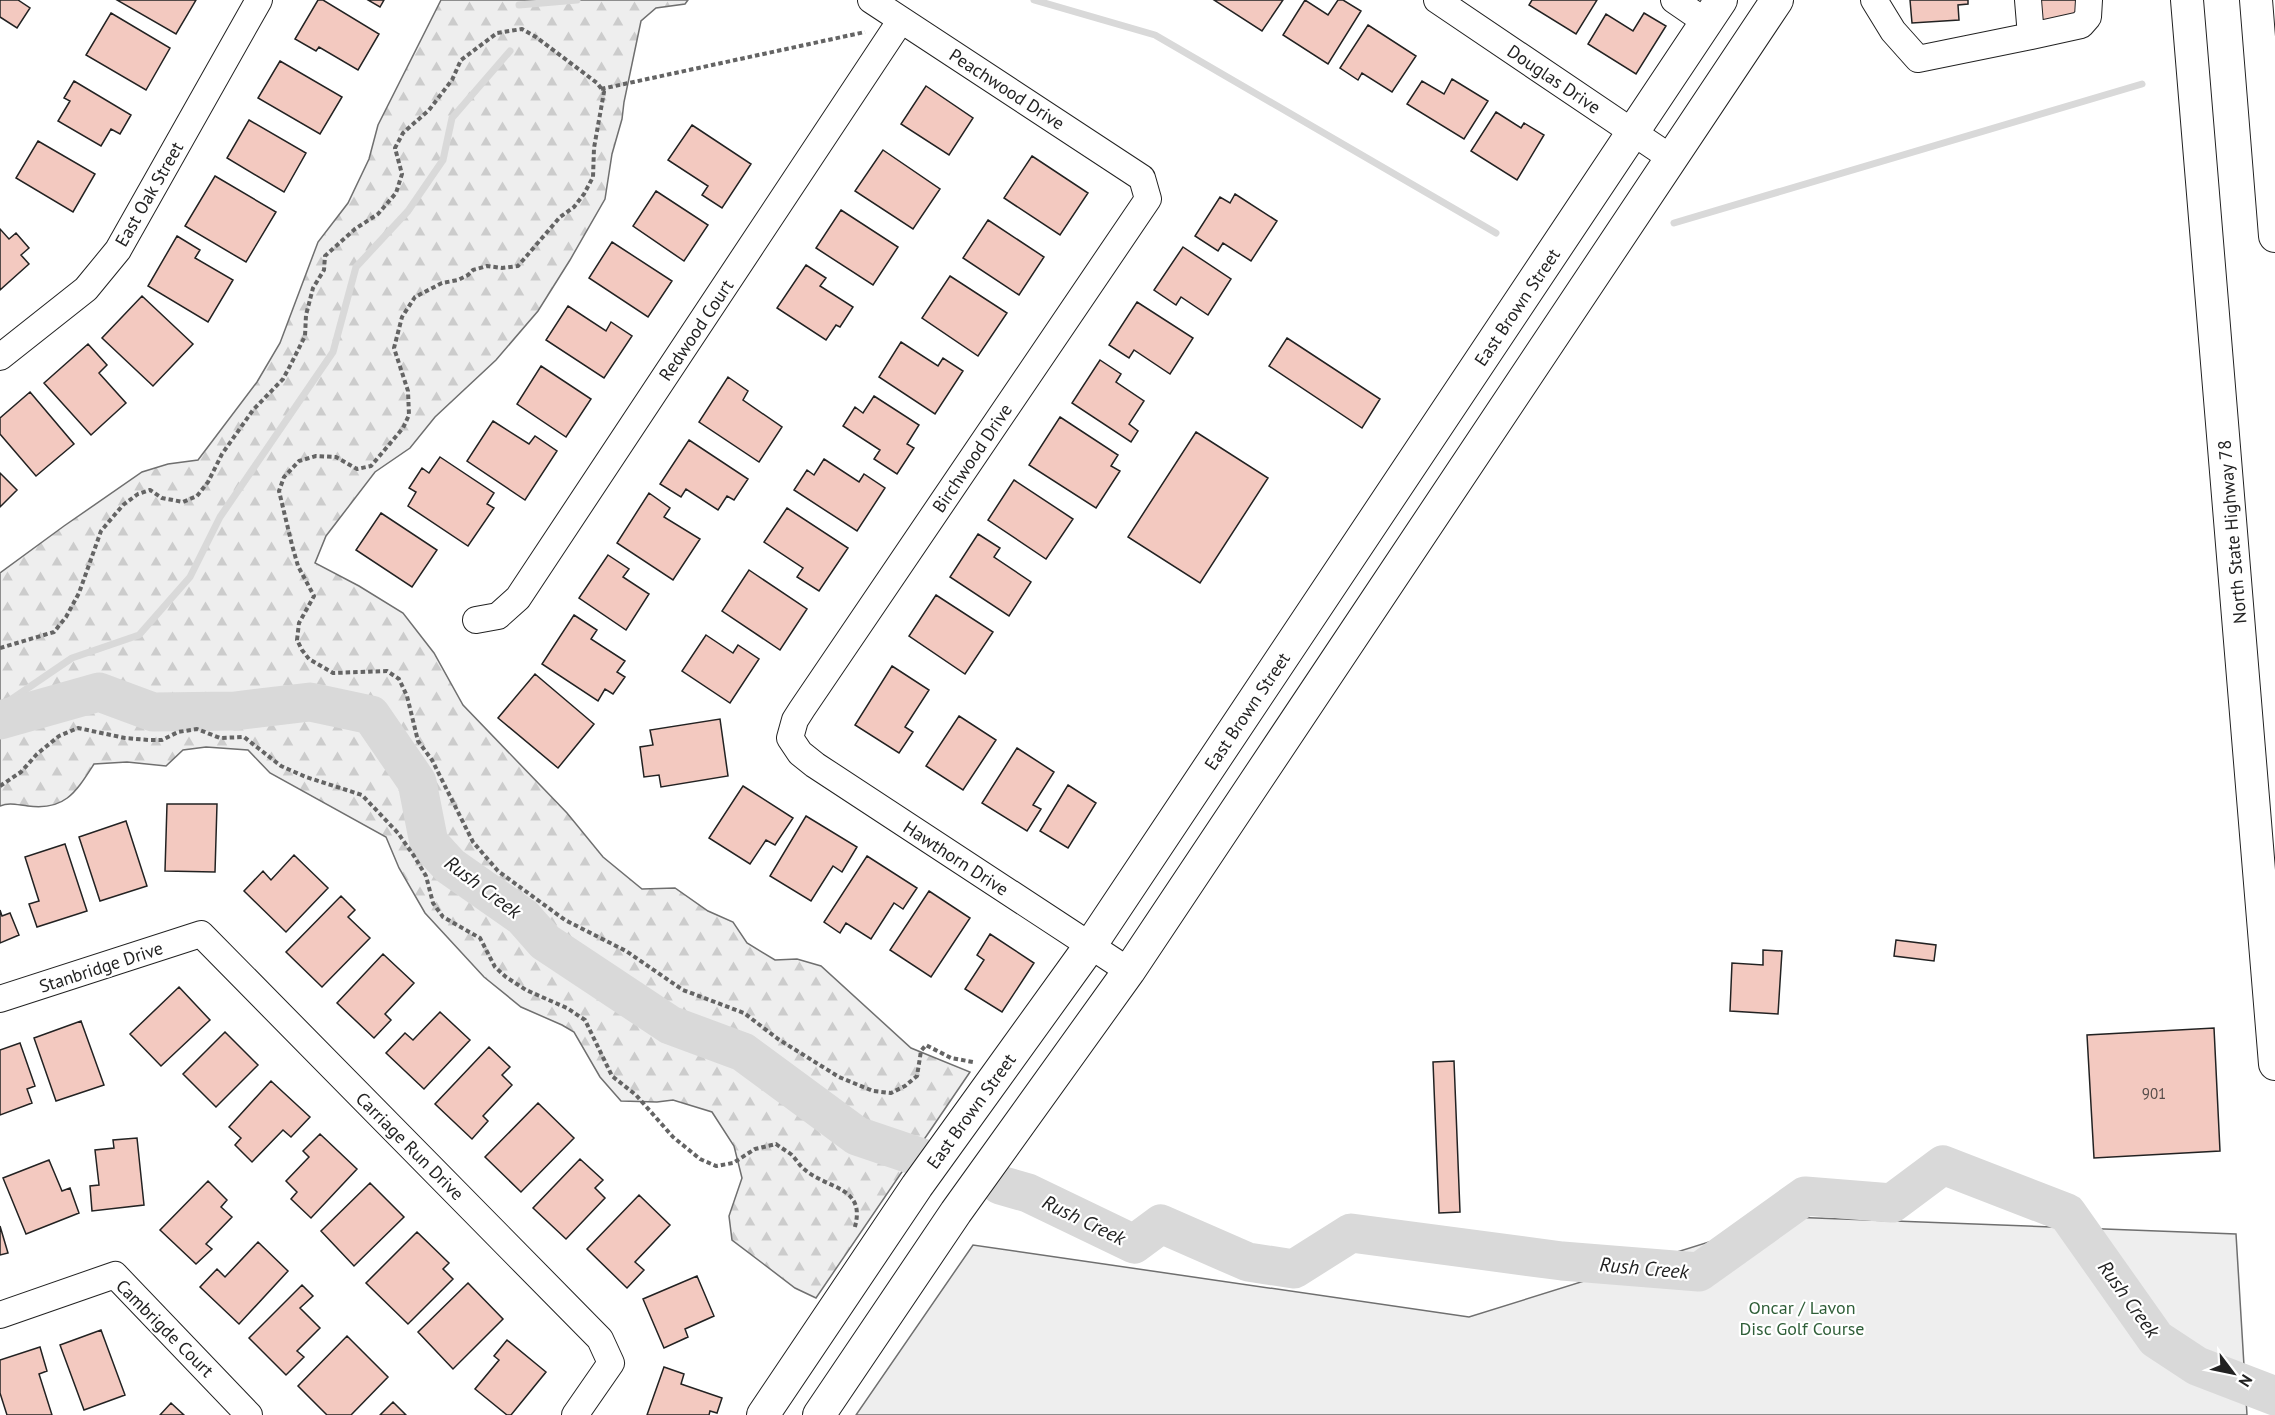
<svg xmlns="http://www.w3.org/2000/svg" width="2275" height="1415" font-family="'PT Sans',sans-serif">
<defs>
<pattern id="forest-firs" width="22" height="20" patternUnits="userSpaceOnUse" patternTransform="scale(1.5)"><rect width="22" height="20" fill="#eee"/><path d="M5 1l3.5 6h-7zM16 11l3.5 6h-7z" fill="#ccc"/></pattern>
</defs>
<rect width="100%" height="100%" fill="#fff"/>
<!-- green -->
<path fill="#eee" stroke="#6f6f6f" stroke-width="1.5" d="M1789,1217L2236,1234L2247,1415H856L973,1245L1469,1317Z"/>
<!-- forest -->
<path fill="url(#forest-firs)" stroke="#6f6f6f" stroke-width="1.5" d="M441,0H688L685,4L656,8L641,21L624,102L622,119L612,154L605,199L570,260L538,311L496,360L435,417L410,448L375,472L326,536L315,563L359,586L403,613L434,653L463,705L567,813L603,857L642,889L675,888L708,911L733,922L747,943L775,960L797,959L821,966L911,1048L970,1072L816,1298L795,1288L732,1240L729,1216L742,1178L734,1146L712,1112L673,1100L657,1102L621,1101L600,1077L574,1032L562,1025L521,1007L484,977L425,913L399,868L386,837L270,773L248,750L206,747L183,750L166,766L127,762L94,764C76,792 65,811 28,806C18,805 9,802 0,806V573L64,526L142,472L168,464L198,460L257,382L280,343L318,242L348,203L369,159L378,125Z"/>
<g fill="none" stroke-linecap="round" stroke-linejoin="round">
<!-- stream -->
<path stroke="#d9d9d9" stroke-width="7" d="M1034,0L1155,35L1496,233
M519,5L577,0
M1674,223L2142,84
M0,707L72,658L139,635L190,577L220,517L333,352L356,267L408,211L443,160L452,118L510,51"/>
<!-- river -->
<path stroke="#d9d9d9" stroke-width="39" d="M0,720L99,692L153,712L235,711L310,702L371,715L417,782L429,843L450,866L523,917L545,942L670,1025L743,1052L857,1136L922,1158
M1000,1185L1028,1193L1134,1244L1161,1224L1248,1262L1294,1269L1351,1233L1562,1261L1699,1272L1805,1196L1892,1203L1943,1165L2067,1213L2156,1339L2197,1366L2275,1396"/>
</g>
<!-- building -->
<path fill="#f3c9c0" stroke="#222" stroke-width="1.5" d="M0,0H18L30,8L17,28L0,17Z
M117,0H196L176,34Z
M318,0H323L379,34L358,70L319,47L316,51L295,39Z
M368,0H384L380,7Z
M1214,0H1283L1262,31Z
M1305,0L1328,15L1338,0H1343L1361,11L1328,64L1283,35Z
M1532,0H1597L1576,34L1529,5Z
M1910,0H1968V4L1958,5L1959,20L1912,23Z
M2038,0H2078L2080,21L2040,24Z
M111,13L170,48L146,90L86,55Z
M1644,13L1666,26L1636,74L1588,44L1606,14L1633,31Z
M1368,25L1416,56L1392,92L1362,73L1358,80L1340,68Z
M280,61L342,97L320,134L258,98Z
M1452,79L1488,101L1464,139L1407,104L1422,81L1444,94Z
M74,81L131,115L120,134L111,129L101,146L58,121L70,101L64,98Z
M926,86L973,118L949,155L901,124Z
M1496,112L1521,128L1524,123L1544,135L1517,180L1471,151Z
M249,120L306,153L284,192L227,158Z
M692,125L751,164L722,208L702,195L708,186L668,160Z
M38,141L95,174L73,212L16,178Z
M883,150L940,189L913,229L855,191Z
M1032,156L1088,193L1060,235L1004,198Z
M215,176L276,212L246,262L185,226Z
M656,191L708,225L684,261L633,226Z
M1235,194L1277,221L1251,261L1223,243L1218,251L1195,236L1220,197L1230,203Z
M841,210L898,247L873,285L816,248Z
M988,220L1044,257L1019,295L963,258Z
M0,229L9,239L16,233L29,248L21,255L29,264L0,290Z
M177,236L200,250L195,258L233,280L208,322L148,286Z
M612,242L672,281L648,317L589,278Z
M1183,247L1231,279L1208,315L1181,297L1176,305L1154,290Z
M806,265L826,278L820,286L853,307L840,327L836,325L826,340L777,308Z
M950,276L1007,313L978,356L922,318Z
M142,296L193,344L153,386L102,338Z
M1137,302L1193,338L1170,374L1134,350L1129,358L1109,345Z
M568,306L606,331L611,322L632,336L604,378L546,340Z
M1287,338L1380,399L1362,428L1269,366Z
M901,342L938,366L943,358L963,371L935,414L879,377Z
M88,344L107,365L99,373L126,403L91,435L44,383Z
M1100,360L1121,374L1116,382L1144,401L1129,424L1138,431L1131,442L1072,403Z
M541,366L591,399L566,437L517,404Z
M728,377L748,391L743,400L782,427L759,462L699,422Z
M30,392L74,444L36,476L0,434V418Z
M874,396L919,425L907,444L914,448L897,474L874,459L880,450L843,426L855,407L863,413Z
M1060,417L1118,455L1111,466L1120,471L1096,508L1029,465Z
M493,421L529,444L535,436L557,451L525,500L467,461Z
M1196,432L1268,478L1200,583L1128,537Z
M689,440L748,479L734,500L727,496L718,510L686,489L681,497L660,484Z
M440,457L494,493L487,504L494,508L468,546L408,506L416,492L409,488L422,468L429,473Z
M824,459L859,482L864,474L885,488L857,531L794,490L807,470L814,475Z
M0,473L17,490L0,507Z
M1014,480L1073,519L1046,559L988,520Z
M649,493L670,508L664,517L700,539L673,580L617,543Z
M787,508L848,548L819,591L797,577L803,568L764,542Z
M381,513L437,550L412,587L356,550Z
M978,534L1000,548L994,557L1031,582L1009,616L950,577Z
M608,555L629,569L623,577L649,594L626,630L579,598Z
M749,570L807,609L780,650L722,611Z
M936,595L993,632L965,674L909,636Z
M574,615L597,630L591,639L625,661L617,672L625,677L613,694L605,689L598,701L542,664Z
M706,635L733,653L738,645L759,659L730,703L682,671Z
M892,666L929,690L905,727L913,732L899,753L855,725Z
M535,674L594,724L558,768L498,718Z
M959,716L996,740L963,790L926,766Z
M720,719L728,776L661,787L659,775L644,777L640,747L653,745L650,730Z
M1017,748L1054,772L1033,805L1041,809L1027,831L982,803Z
M1068,785L1096,803L1068,848L1040,831Z
M743,786L793,818L775,845L766,840L750,864L709,838Z
M167,804H217L215,872L165,871Z
M806,816L857,847L842,872L833,866L811,901L770,876Z
M126,821L147,886L100,901L79,837Z
M65,844L87,911L37,927L29,904L39,901L25,857Z
M294,855L328,888L286,932L244,891L263,871L271,880Z
M867,856L917,888L903,909L894,903L871,939L846,923L840,933L824,922Z
M929,891L970,918L931,977L890,950Z
M341,896L355,910L348,917L370,938L322,987L286,952Z
M0,910L2,916L10,913L19,935L0,943Z
M990,934L1034,963L1002,1012L965,989L984,960L977,955Z
M1896,940L1936,945L1934,961L1894,956Z
M1763,950L1782,951L1778,1014L1730,1011L1732,963L1763,965Z
M383,954L414,983L385,1014L391,1020L374,1038L337,1003Z
M179,987L210,1020L161,1066L130,1034Z
M440,1012L470,1040L424,1089L386,1053L405,1033L413,1040Z
M81,1021L104,1085L56,1101L34,1038Z
M2214,1028L2220,1151L2094,1158L2087,1035Z
M225,1032L258,1065L216,1107L183,1074Z
M20,1043L35,1086L27,1089L32,1103L0,1115V1050Z
M489,1047L510,1067L502,1075L512,1085L483,1116L488,1121L472,1139L435,1104Z
M1454,1061L1460,1212L1439,1213L1433,1062Z
M271,1081L310,1117L291,1137L283,1130L252,1162L235,1145L241,1138L229,1127Z
M538,1103L574,1138L521,1192L485,1157Z
M320,1134L357,1169L311,1218L291,1199L297,1192L286,1181L309,1157L303,1151Z
M137,1138L144,1205L92,1211L90,1186L99,1185L95,1150L114,1148L113,1140Z
M580,1159L603,1180L595,1188L605,1198L566,1239L533,1208Z
M49,1160L62,1191L70,1188L79,1213L26,1234L3,1178Z
M208,1181L227,1200L221,1207L232,1217L206,1244L212,1249L196,1264L160,1230Z
M370,1183L404,1217L354,1266L321,1231Z
M639,1195L670,1225L635,1262L644,1270L627,1288L587,1249Z
M0,1226L8,1253L0,1255Z
M417,1232L449,1263L443,1269L453,1279L408,1324L366,1283Z
M258,1242L288,1271L239,1324L200,1287L217,1269L225,1277Z
M697,1276L714,1316L685,1329L688,1337L664,1348L643,1299Z
M468,1283L503,1319L453,1369L418,1332Z
M302,1285L313,1296L300,1308L320,1328L297,1351L304,1357L286,1375L249,1338Z
M101,1330L125,1395L84,1410L60,1345Z
M347,1336L388,1377L351,1415H327L298,1386Z
M507,1340L546,1372L511,1415H507L475,1389L499,1360L494,1356Z
M40,1347L47,1371L39,1374L52,1415H7L0,1393V1360Z
M664,1367L684,1374L681,1384L722,1398L717,1413L710,1411L709,1415H647Z
M393,1402L406,1415H380Z
M171,1403L184,1415H160Z"/>
<g fill="none" stroke-linecap="round" stroke-linejoin="round">
<!-- minor casing -->
<g stroke="#222" stroke-width="28">
<path id="minor" d="M871,0L1142,178L1148,199L802,709L795,720L790,738L800,753L815,765L1129,971
M1437,0L1671,158
M1674,0L1706,22
M1874,0L1893,31L1918,59L2031,36L2028,0
M2031,36L2081,25L2088,17L2089,0
M0,357L86,289L118,250L259,0
M476,620L498,616L518,598L901,20
M0,999L201,934L600,1339L611,1363L575,1415
M0,1315L115,1275L249,1415"/>
</g>
<!-- major casing -->
<g stroke="#222" stroke-width="34">
<path id="major" d="M2187,0L2275,1064
M2256,0L2275,236
M763,1415L917,1186L1090,946L1721,0
M819,1415L956,1212L1129,971L1777,0"/>
</g>
<!-- path -->
<path stroke="#646464" stroke-width="4" stroke-dasharray="4.5 3" stroke-linecap="butt" d="M601,89L865,32
M0,648L54,632L66,617L79,593L101,531L123,505L138,494L150,490L162,498L183,502L197,496L208,482L222,454L253,410L283,379L291,364L305,336L306,315L313,288L324,270L325,256L355,229L378,214L396,193L402,174L395,148L403,133L429,110L452,80L461,60L497,33L522,29L536,37L597,83L604,92L594,148L593,177L584,194L574,207L560,217L518,266L502,268L487,266L473,270L468,275L458,280L442,283L415,297L402,317L394,348L408,391L409,415L403,428L371,466L357,469L336,457L316,456L299,461L284,477L279,491L292,545L298,566L314,596L299,623L297,640L302,650L309,659L333,673L387,671L399,679L407,696L418,741L432,760L473,842L498,871L539,901L565,920L626,951L683,990L744,1013L778,1039L839,1077L873,1091L891,1093L905,1086L917,1076L921,1051L926,1045L951,1058L973,1062
M0,786L21,772L37,754L59,736L78,728L125,738L148,740H162L178,732L197,729L220,738L244,737L281,766L306,777L362,795L398,833L414,856L426,876L433,903L443,917L480,938L495,967L506,977L526,990L567,1008L585,1020L612,1076L636,1095L673,1137L700,1159L716,1166L733,1163L755,1149L776,1144C781,1148 787,1151 792,1155C796,1159 799,1165 804,1169C828,1190 868,1186 854,1230"/>
<!-- minor -->
<use href="#minor" stroke="#fff" stroke-width="26"/>
<!-- major -->
<use href="#major" stroke="#fff" stroke-width="32"/>
</g>
<g text-anchor="middle" dominant-baseline="central" stroke-width="4.5" stroke-linejoin="round" paint-order="stroke">
<!-- number labels -->
<g font-size="15" fill="#564c4a">
<text x="2154" y="1093">901</text>
</g>
<!-- street labels -->
<g font-size="18" fill="#222" stroke="#fff">
<text transform="translate(1554 79) rotate(34)">Douglas Drive</text>
<text transform="translate(1007 89) rotate(33)">Peachwood Drive</text>
<text transform="translate(149 194) rotate(-60)">East Oak Street</text>
<text transform="translate(1517 307) rotate(-56)">East Brown Street</text>
<text transform="translate(696 330) rotate(-56)">Redwood Court</text>
<text transform="translate(972 458) rotate(-56)">Birchwood Drive</text>
<text transform="translate(2232 532) rotate(-95)">North State Highway 78</text>
<text transform="translate(1247 711) rotate(-56)">East Brown Street</text>
<text transform="translate(956 858) rotate(33)">Hawthorn Drive</text>
<text transform="translate(101 967) rotate(-18)">Stanbridge Drive</text>
<text transform="translate(971 1111) rotate(-54)">East Brown Street</text>
<text transform="translate(410 1146) rotate(45)">Carriage Run Drive</text>
<text transform="translate(165 1328) rotate(45)">Cambrigde Court</text>
</g>
<!-- park labels -->
<g font-size="18" fill="#2f5e38" stroke="#fff">
<text x="1802" y="1307">Oncar / Lavon<tspan x="1802" dy="21">Disc Golf Course</tspan></text>
</g>
<!-- water labels -->
<g font-size="20" font-style="italic" fill="#222" stroke="#fff">
<text transform="translate(483 887) rotate(37)">Rush Creek</text>
<text transform="translate(1084 1220) rotate(26)">Rush Creek</text>
<text transform="translate(1644 1268) rotate(5)">Rush Creek</text>
<text transform="translate(2129 1299) rotate(54)">Rush Creek</text>
</g>
</g>
<!-- north arrow -->
<g transform="translate(2233 1373) rotate(122)" stroke="#ffffff" stroke-width="4.5" paint-order="stroke">
<path d="M0-4.5L10 22L0 15L-10 22Z" fill="#222222"/>
<text y="-9" font-size="16" font-weight="bold" text-anchor="middle" fill="#222222">N</text>
</g>
</svg>
